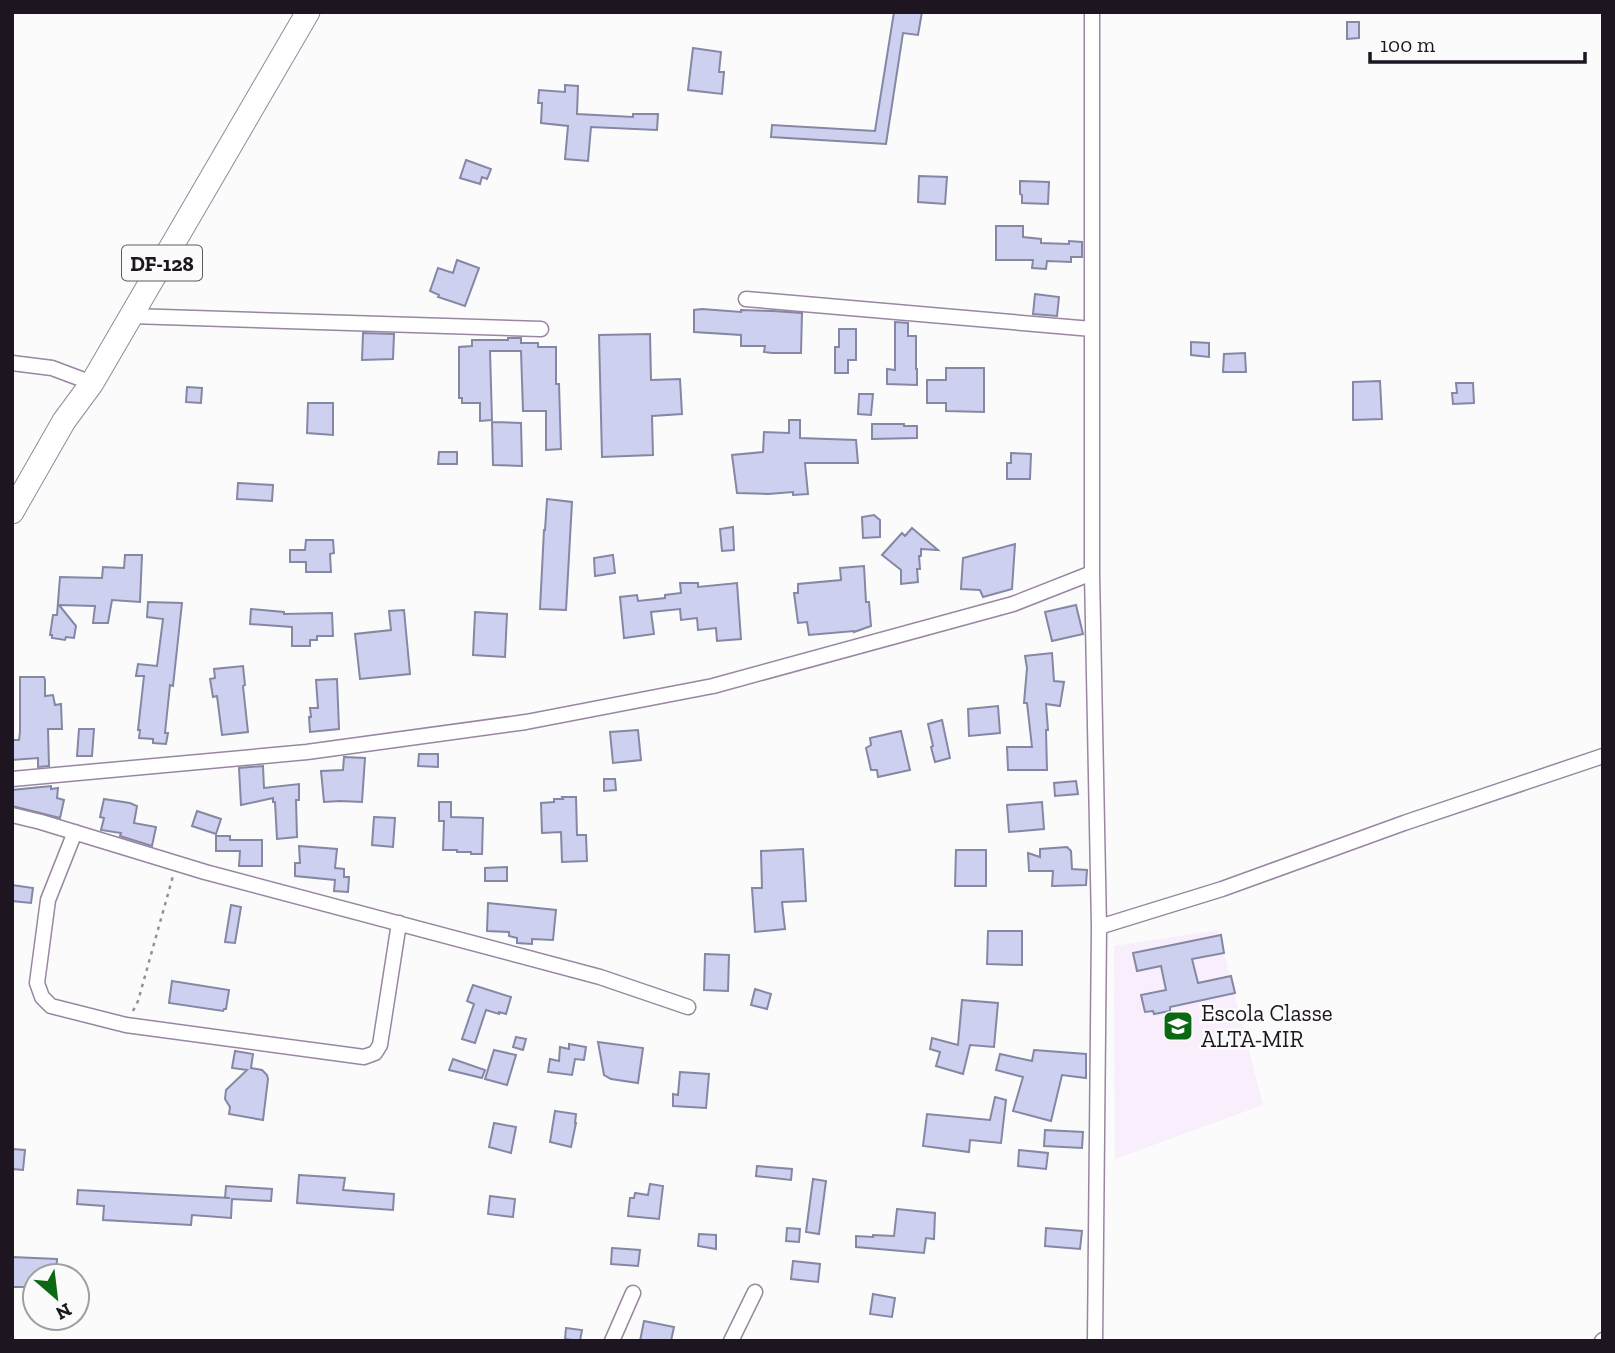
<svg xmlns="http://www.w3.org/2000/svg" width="1615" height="1353" font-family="'Zilla Slab',serif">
<rect width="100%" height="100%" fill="#fbfbfb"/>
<!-- built -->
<path fill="#f8eefc" d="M1218,930L1263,1105L1115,1159L1114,946Z"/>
<!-- building -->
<path fill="#cdd0ef" stroke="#8587a4" stroke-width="2" d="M894,12H922L918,35L903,33L886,144L771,137L772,125L875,131Z
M1347,22H1359V38L1347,39Z
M693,48L721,52L719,72H724L722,94L688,90Z
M565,85L578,86L577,114L633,117V114H658L657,130L591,127L588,161L565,159L568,126L541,123L542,103H538L539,90L565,92Z
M466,160L491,169L487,179L482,177L480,184L460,178Z
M919,176L947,177L945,204L918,202Z
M1020,181L1049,182L1048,204L1022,203V195L1020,194Z
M996,226H1023V237L1041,239V243L1069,244V241L1082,242V257H1071V262L1047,261L1046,269L1032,268L1033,260H996Z
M457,260L479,268L465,306L438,297L439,295L430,291L438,268L453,273Z
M1035,294L1059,297L1057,316L1033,314Z
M702,309L741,312V310L773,311L802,313L801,353H772L764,352L765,346H741V335L694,332V310Z
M895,322L908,323V336H916V369H917V385L887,384V369L895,370Z
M839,329H856V360H848V373H835V347H839Z
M363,333L394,334L393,359L362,360Z
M650,334L651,380L680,379L682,414L652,416L653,455L602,457L599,335Z
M508,338H521V343H538V347H556V384H559L561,449L546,450V411H523L521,351H490L492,420L480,421V403H462V398H459V347L472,346V340H508Z
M1191,342L1209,343V357L1191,355Z
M1245,353L1246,372H1223L1224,354Z
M946,368H984V412L946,411V403H927V380H946Z
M1380,381L1382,419L1353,420V382Z
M1456,383H1473L1474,403L1453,404L1452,393H1457Z
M187,387L202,388L201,403L186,402Z
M859,394H873L871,415L858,414Z
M308,403H333V435L307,433Z
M789,420H800V438L856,440L858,463H805L808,494L793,495V492L768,494L737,493L732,455L763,452L764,432L789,433Z
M492,422L521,423L522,466L493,465Z
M872,424H904V426H917V438L872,439Z
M439,452H457V464H438Z
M1011,453L1031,454L1030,479H1007V463H1011Z
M238,483L273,485L272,501L237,499Z
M547,499L572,502L566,610L540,609L544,530H545Z
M874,515L880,520V537L863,538L862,517Z
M733,527L734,550L722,551L720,529Z
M912,528L938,550L921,549V556H919L920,569H917L918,582L901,584V570L882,555L902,533L905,536Z
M306,540H333L334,553L330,554L331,572H306V562H290V550H305Z
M1015,544L1012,589L983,597L980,590L961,589L963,558Z
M125,555H142L140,602L112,600L108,623H93L95,606L59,605L76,626L74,638L66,637L65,640L52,638V635H50L53,615H57L60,577L102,578L103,567L124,568Z
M613,555L615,573L595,576L594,558Z
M864,566L866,602H869L871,626L854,632V631L809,635L807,622L798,623L794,593H798V584L841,580L840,568Z
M680,583H698V587L737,583L741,639L717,641L716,628L698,630L697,618L681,620L680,609L651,612L654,634L624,638L620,597L637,595L638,601L665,598V595L681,593Z
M148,602L182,603L173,686L170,685L165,733H168L166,744L153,743V739L139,738L140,730H138L144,676H136L138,664L157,666L163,619L147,617Z
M1076,605L1083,634L1052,641L1045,612Z
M251,609L284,612V614L332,613L333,636H317V640H310V646H292V627L250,624Z
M404,610L410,674L360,679L355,634L391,630L389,611Z
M475,612L507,614L505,657L473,655Z
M1052,653L1054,681L1064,682L1060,706L1046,704L1048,730H1046L1047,770H1008L1007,747H1032L1027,703H1024L1027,668L1025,656Z
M243,666L245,685L243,686L248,732L222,735L217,696L213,697L210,679L215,678L214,669Z
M20,677H44L45,680V696L53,695L55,705L61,704L62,729H48L49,766L38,767V758L12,760V740H19L20,732Z
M337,679L339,729L310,732L309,717H311L310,708H318L316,680Z
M998,706L1000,733L969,736L968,709Z
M942,720L950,758L935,762L931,747L933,746L928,724Z
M79,729H94L92,756H77Z
M638,730L641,760L613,763L610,732Z
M901,731L910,770L878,777L877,770H871L866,748L871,745L870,738Z
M419,754H438V767L418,766Z
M344,757L365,758L362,802L340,801L324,802L321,771L343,770Z
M263,766L264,788L299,784V800H296L297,837L277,839L275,802H273V798L241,805L239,768Z
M604,779H615L616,790L604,791Z
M1076,781L1078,794L1055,796L1054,783Z
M51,786V789L58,788L57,798L64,800L60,818L12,806V790Z
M562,797H576L577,835H586L587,861L562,862L561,832L542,833L541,803L554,802V799H563Z
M104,799L130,803L137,806L134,823L156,827L152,846L120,836L121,833L101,830L104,818L100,817Z
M439,802H451V817L483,818L482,854H471V852H457V850H443L444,821H439Z
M1042,802L1044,829L1009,832L1007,805Z
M197,811L221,819L216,834L192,826Z
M374,817L395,818L393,847L372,845Z
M216,836H230V840H262V866H239L240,851H216Z
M299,846L337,849L335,868L344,869V877H349L348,892L334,891L335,880L295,876V863H300Z
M1067,847L1071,851L1072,869L1087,870L1086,885L1052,886L1053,871H1029L1028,853L1040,857V849Z
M803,849L806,901L782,902L785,929L755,932L752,888H762L761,851Z
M956,850H986V886H955Z
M507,867V881H485V868Z
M12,885L33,888L31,903L12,901Z
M488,903L556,910L553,940L532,939V944L517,943V938L509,936V932L487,931Z
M231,905L241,907L235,943L225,942Z
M988,931H1022V965L987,964Z
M1221,935L1224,953L1192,959L1198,983L1231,976L1235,993L1170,1007V1011L1154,1014L1153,1011L1145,1012L1141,995L1166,990L1161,966L1137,971L1133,953Z
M705,954L729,955L728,991L704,990Z
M172,981L229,990L226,1009H224L223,1011L169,1003Z
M473,985L511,997L506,1014L499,1012V1014L486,1010L475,1043L462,1039L474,1004L467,1001Z
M755,989L771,994L767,1009L751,1005Z
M962,1000L998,1003L994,1047L970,1045L963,1074L936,1066L940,1052L930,1049L932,1038L958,1045Z
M516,1037L526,1039L523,1050L513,1047Z
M598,1042L643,1048L638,1083L611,1079L604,1075Z
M569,1044L586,1047L584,1060L575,1059L572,1075L548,1072L550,1059L559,1061L560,1047L569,1049Z
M494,1050L516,1055L507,1085L485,1079Z
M1034,1050L1086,1054V1078L1062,1075L1051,1121L1013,1111L1023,1077L996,1070L1000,1054L1032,1061Z
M235,1051L253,1054L251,1068L262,1070L267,1075L268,1079L263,1120L229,1114L230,1107L225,1099L226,1090L247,1070L232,1068Z
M453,1059L485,1070L482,1078L449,1070Z
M680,1072L709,1074L706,1108L673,1106V1094L678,1095Z
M995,1097L1006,1100L1001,1143L970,1140L969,1152L923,1146L927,1114L990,1120Z
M555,1111L576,1114L575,1123H576L571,1147L550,1142Z
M494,1123L516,1127L511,1153L489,1147Z
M1045,1130L1083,1132L1082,1148L1044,1146Z
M12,1149L25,1150L23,1170L12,1169Z
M1019,1150L1048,1153L1046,1169L1018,1166Z
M757,1166L792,1169L791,1180L756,1176Z
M299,1175L345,1178L343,1190L394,1194L393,1210L297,1203Z
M813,1179L826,1181L819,1234L806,1232Z
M650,1184L663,1186L659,1219L628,1216L630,1198H634L635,1193L648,1195Z
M226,1186L272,1189L271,1201L232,1199L231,1218L192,1215L191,1225L103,1220L104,1206L77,1204L78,1190L230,1198H225Z
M490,1196L515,1199L513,1217L488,1214Z
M897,1209L935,1213L934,1239L926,1238L924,1253L856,1247V1236L873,1237V1235L894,1236Z
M787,1228L800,1229L799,1242L786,1241Z
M1046,1228L1082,1231L1080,1249L1045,1246Z
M699,1234L716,1235V1249L698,1246Z
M612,1248L640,1250L638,1266L611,1264Z
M12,1257L57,1259L56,1276H35V1287H12Z
M793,1261L820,1264L818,1282L791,1279Z
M873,1294L895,1298L892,1317L870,1314Z
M644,1321L674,1327L671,1341H640Z
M566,1328L582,1330L580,1341L565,1339Z"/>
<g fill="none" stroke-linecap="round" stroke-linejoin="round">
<!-- street casing -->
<g stroke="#9986a0" stroke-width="17">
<path id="street" d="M1092,12V573L1099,927L1095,1341
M746,299L1092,329
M131,316L541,329
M12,363L52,368L92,383
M12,779L307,752L526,722L713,686L1013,604L1092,573
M12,815L41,822L205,872L600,977L688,1007
M75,832L48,900L37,983L42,997L51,1006L126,1025L364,1057L375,1053L380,1045L399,923
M1099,927L1222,889L1404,823L1603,756
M612,1341L633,1293
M731,1341L755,1292
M1602,1341L1603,1340"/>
</g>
<!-- primary casing -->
<g stroke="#9986a0" stroke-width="25">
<path id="primary" d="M12,512L64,421L92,383L308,12"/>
</g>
<!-- path -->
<path stroke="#949095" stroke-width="2.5" stroke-dasharray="3.5 5" stroke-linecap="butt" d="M133,1011L138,1001L173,876"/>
<!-- street -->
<use href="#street" stroke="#fff" stroke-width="14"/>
<!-- primary -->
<use href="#primary" stroke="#fff" stroke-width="23"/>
</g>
<!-- icons -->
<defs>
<g id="school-square" transform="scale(1.575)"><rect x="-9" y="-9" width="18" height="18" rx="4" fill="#0a6913" stroke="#fbfbfb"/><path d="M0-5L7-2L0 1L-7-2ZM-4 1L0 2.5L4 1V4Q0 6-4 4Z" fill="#fff"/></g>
</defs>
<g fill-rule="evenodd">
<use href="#school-square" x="1178" y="1026"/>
</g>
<g text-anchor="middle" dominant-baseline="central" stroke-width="5" stroke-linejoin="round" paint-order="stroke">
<!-- shield labels -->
<rect fill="#fbfbfb" stroke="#605b62" stroke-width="2" x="122" y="245.5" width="80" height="35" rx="5"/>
<g font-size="21" font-weight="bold" fill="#1d1620">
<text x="162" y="263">DF-128</text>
</g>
<!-- poi labels -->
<g font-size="23" fill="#1d1620" stroke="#fbfbfb" text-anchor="start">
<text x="1201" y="1013">Escola Classe<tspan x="1201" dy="26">ALTA-MIR</tspan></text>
</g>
</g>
<!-- border -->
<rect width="1615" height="1353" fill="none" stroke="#1d1620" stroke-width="28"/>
<!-- north arrow -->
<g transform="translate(56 1297) rotate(152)"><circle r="33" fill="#fbfbfb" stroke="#a29fa3" stroke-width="2"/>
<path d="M0-5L12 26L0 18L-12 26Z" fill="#0a6913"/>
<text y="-10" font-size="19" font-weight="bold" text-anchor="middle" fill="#1d1620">N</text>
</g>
<!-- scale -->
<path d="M1370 52v10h215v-10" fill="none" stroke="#1d1620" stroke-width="3.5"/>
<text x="1380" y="52" font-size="21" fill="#1d1620" stroke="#fbfbfb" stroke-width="5" paint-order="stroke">100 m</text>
</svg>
